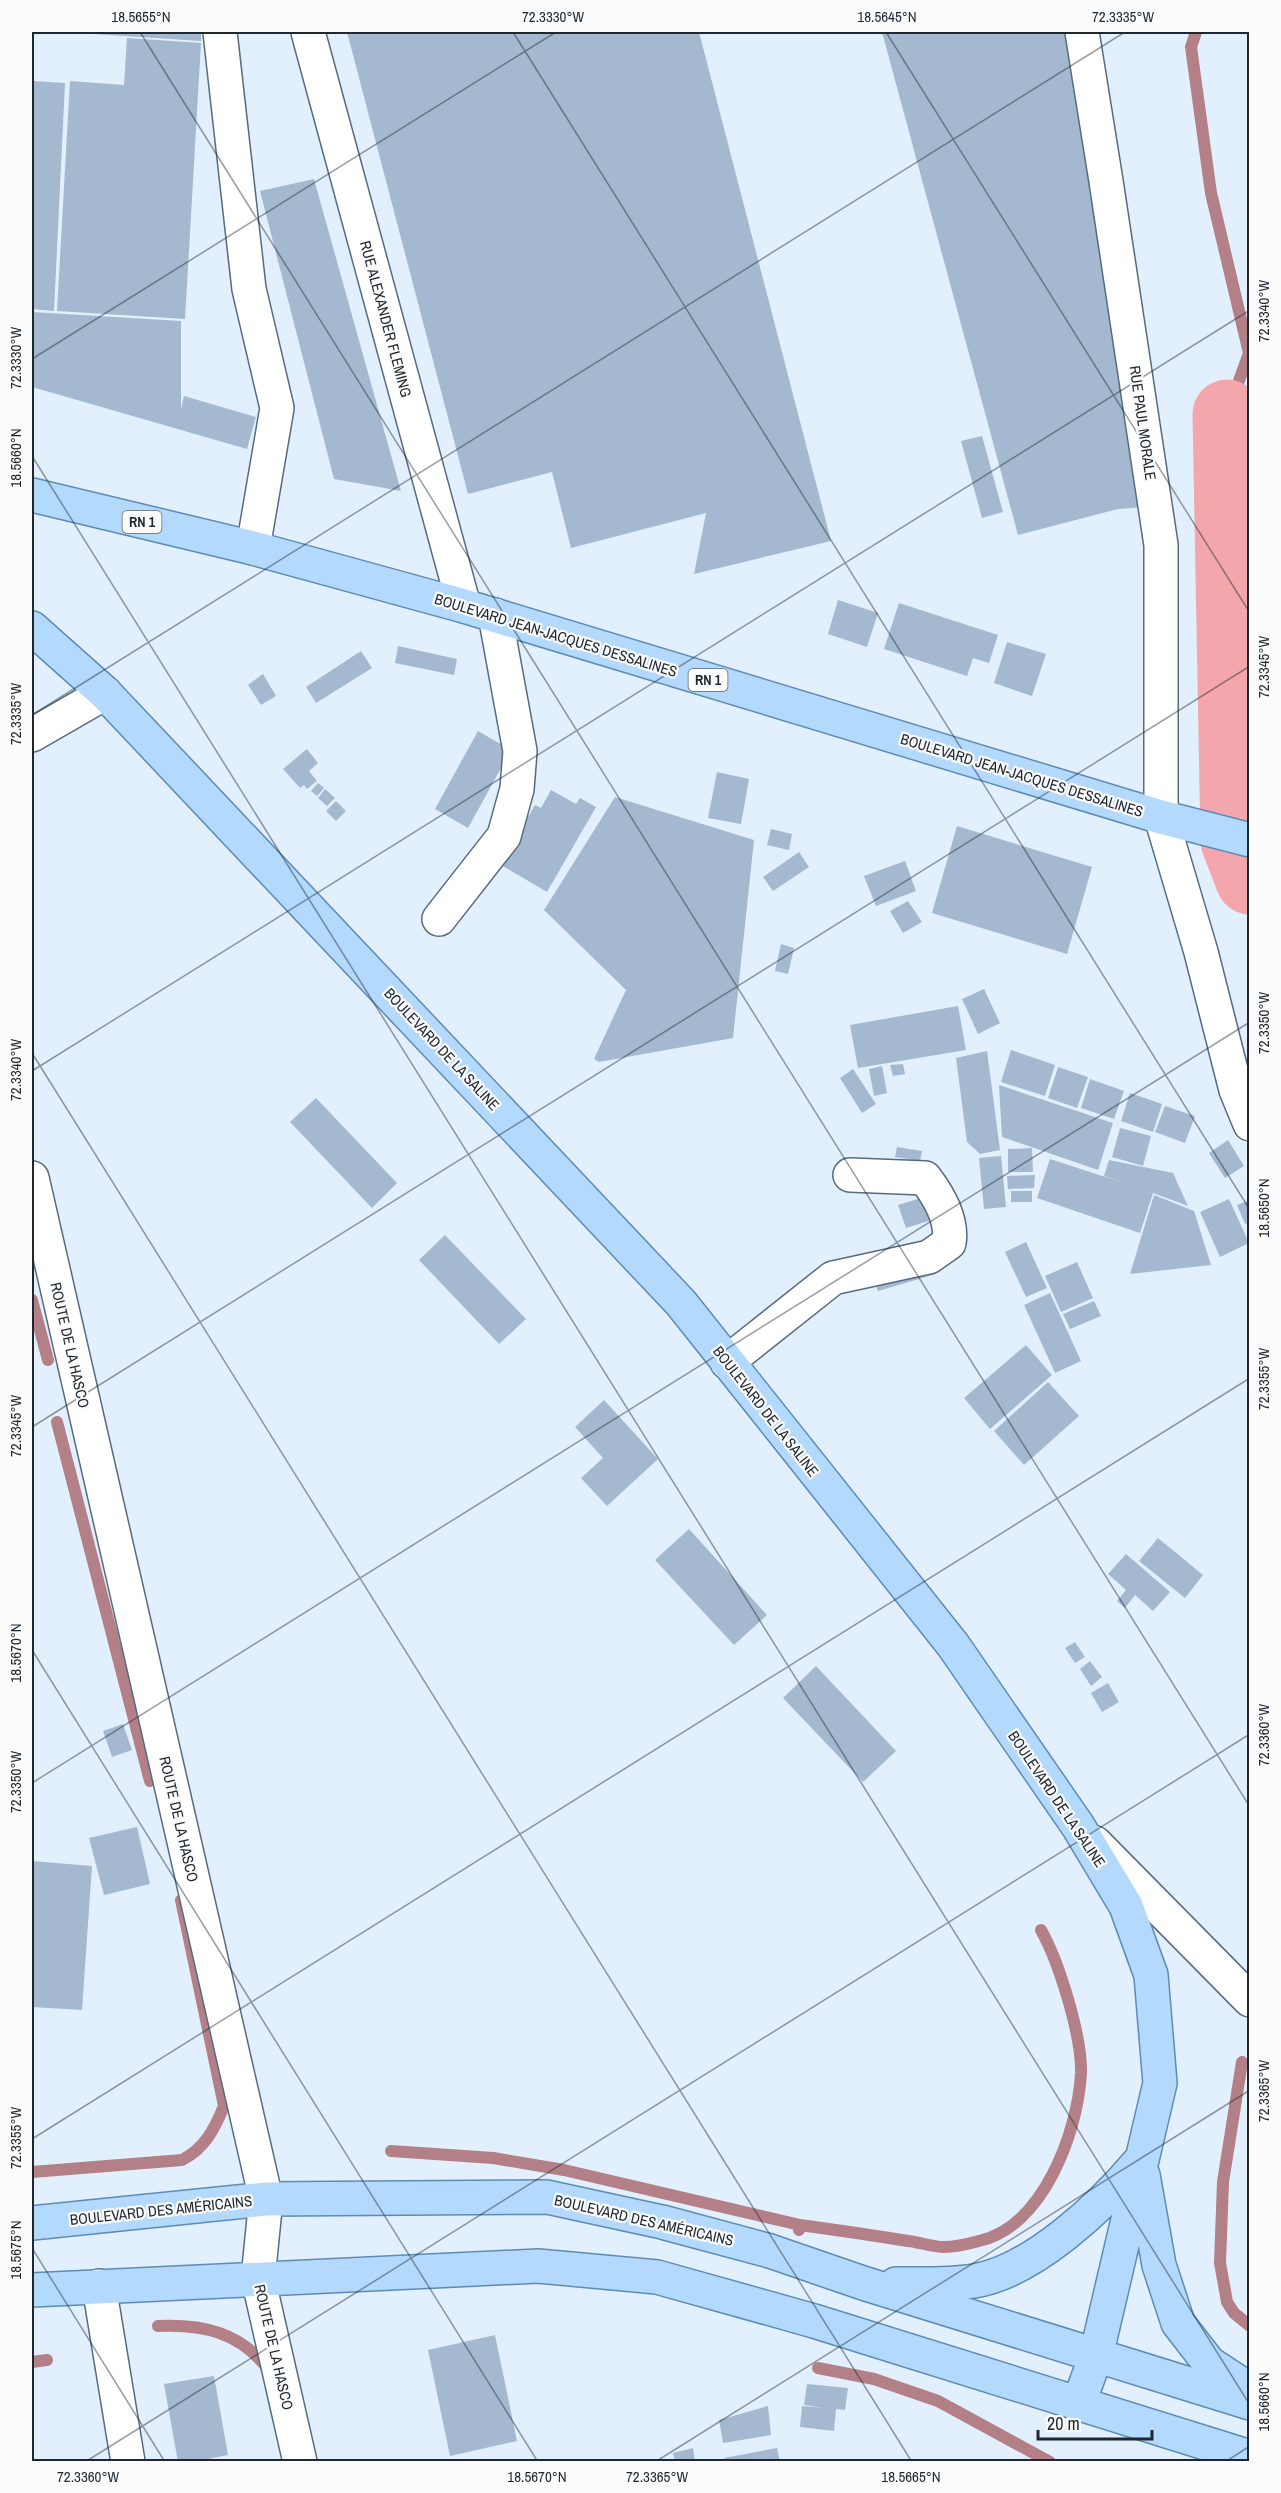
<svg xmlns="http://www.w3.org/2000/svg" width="1281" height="2493" font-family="'Archivo Narrow',sans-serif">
<rect width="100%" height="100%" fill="#e2effd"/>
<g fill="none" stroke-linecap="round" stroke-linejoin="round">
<!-- stream -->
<path stroke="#b38087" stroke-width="12" d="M1196,32L1191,47L1211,193L1249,353L1227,414
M32,1300L48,1360
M57,1422L150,1781
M1242,2062L1223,2182L1220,2263L1227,2302L1234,2313L1250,2326
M391,2151L493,2158L564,2170L800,2225
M32,2172L182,2160C205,2148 214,2130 224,2106L181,1900
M799,2230L800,2225C836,2230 872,2235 908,2241C919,2242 932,2247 944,2247C955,2247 968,2244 979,2241C1043,2227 1078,2132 1081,2073C1082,2036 1059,1962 1041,1930
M158,2326C202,2324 240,2332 268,2369
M32,2362L47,2360
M818,2368L874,2379L938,2401L1050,2462"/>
<!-- river -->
<path stroke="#f3a6ac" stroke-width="69" d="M1227,414L1235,841L1250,880"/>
</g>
<!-- building -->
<path fill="#a4b9cf" d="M78,32H201V41L78,33Z
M347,32H699L831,541L694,574L706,513L571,548L552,472L468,494Z
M882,32H1067L1145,507L1118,509L1018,535Z
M127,38L201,43L185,319L57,311L70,81L124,85Z
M32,81L65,83L54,311L32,309Z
M314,179L401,491L334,479L260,191Z
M32,312L181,321V409L184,396L256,417L247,449L32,387Z
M982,436L1003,512L982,518L961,441Z
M838,600L878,613L867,647L828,634Z
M899,603L998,635L989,663L973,658L967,676L884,649Z
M1007,642L1046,654L1032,696L994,683Z
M398,646L457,659L454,675L395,663Z
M361,651L372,668L316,703L306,687Z
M263,674L276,696L261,705L248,685Z
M478,731L511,750L468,828L435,809Z
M307,749L318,763L309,771L317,781L307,789L304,785L300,788L283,769Z
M717,772L749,779L741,824L708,818Z
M318,783L324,788L317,796L311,791Z
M325,789L335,798L327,806L318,798Z
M551,790L576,804L580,798L596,807L547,892L501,865L535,805L541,808Z
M615,797L754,840L733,1038L599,1062L594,1059L626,990L544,910Z
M336,801L346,811L336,821L326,811Z
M957,826L1092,867L1067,954L932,913Z
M771,829L792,834L789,850L767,845Z
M799,852L809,867L773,891L763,877Z
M905,861L916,891L876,906L864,876Z
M908,901L922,922L903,933L890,911Z
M781,944L794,948L788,974L775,971Z
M984,989L1000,1023L978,1034L962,999Z
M958,1006L966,1050L858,1068L850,1025Z
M1011,1050L1055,1065L1045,1096L1001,1082Z
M987,1051L1000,1150L980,1154L967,1142L956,1058Z
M903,1064L905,1074L893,1076L890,1065Z
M882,1066L887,1093L874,1096L869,1069Z
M1058,1067L1088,1077L1077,1108L1048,1098Z
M853,1069L876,1104L862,1113L840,1078Z
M1090,1079L1124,1091L1114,1119L1081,1108Z
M999,1085L1113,1123L1098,1170L1002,1137Z
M1130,1093L1162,1104L1153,1132L1121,1121Z
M316,1098L397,1183L372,1208L290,1122Z
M1165,1106L1195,1116L1185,1143L1155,1132Z
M1120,1128L1151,1136L1143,1166L1112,1157Z
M1228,1140L1244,1166L1225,1178L1209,1153Z
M897,1147L922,1151L920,1161L895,1157Z
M1032,1148L1033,1172H1008V1149Z
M1001,1156L1006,1207L984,1209L979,1158Z
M1050,1159L1127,1184L1104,1176L1109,1160L1173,1173L1188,1206L1153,1193L1140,1233L1037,1198Z
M1035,1175L1034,1188L1008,1189L1007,1176Z
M1011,1191H1032V1202H1011Z
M931,1195L938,1218L906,1228L898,1205Z
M1154,1195L1194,1211L1211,1265L1130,1274Z
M1229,1199L1249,1243L1220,1257L1200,1212Z
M1250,1200V1222L1245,1224L1237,1205Z
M445,1235L526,1319L499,1344L419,1260Z
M1026,1242L1047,1288L1026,1297L1005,1252Z
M931,1258L936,1274L878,1291L872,1275Z
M1077,1262L1093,1298L1061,1312L1045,1276Z
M1050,1293L1081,1361L1055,1373L1024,1305Z
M1094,1301L1101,1316L1070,1329L1063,1314Z
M1026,1345L1052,1375L990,1429L964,1398Z
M1048,1382L1079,1416L1024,1465L994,1431Z
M604,1400L658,1459L607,1506L581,1478L603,1458L575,1427Z
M689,1529L767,1615L734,1645L655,1560Z
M1158,1538L1203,1575L1185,1598L1139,1561Z
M1126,1554L1170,1592L1153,1611L1135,1595L1125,1608L1117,1601L1126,1590L1108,1574Z
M1075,1642L1085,1657L1075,1663L1065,1648Z
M1090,1661L1102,1677L1091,1686L1080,1669Z
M816,1666L896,1751L863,1782L783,1698Z
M1108,1683L1119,1702L1102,1712L1091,1693Z
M123,1724L132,1750L112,1757L103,1731Z
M137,1827L150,1884L104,1895L89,1838Z
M32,1861L92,1866L82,2010L32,2007Z
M495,2335L517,2441L450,2456L428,2350Z
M214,2376L228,2455L194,2462H178L164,2384Z
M807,2384L848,2388L845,2410L836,2409L834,2431L800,2427L802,2406L823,2408L804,2405Z
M768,2406L771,2435L723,2443L719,2420Z
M693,2448L695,2462H675L673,2453Z
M777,2448L780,2462H725L724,2458Z"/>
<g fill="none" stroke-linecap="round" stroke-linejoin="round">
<!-- minor casing -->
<g stroke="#576b7e" stroke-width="36">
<path id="minor" d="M220,32L249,289L277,408L253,548
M308,32L464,606
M1082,32L1106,181L1161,545V817L1201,952L1236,1090L1250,1124
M32,735L105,693
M439,919L504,836L517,789L520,751L495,615
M32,1178L266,2199L258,2278L300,2462
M727,1362L833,1278L929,1257L949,1243C953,1220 938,1195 925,1178L850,1175
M1095,1843L1250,2000
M99,2286L128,2462"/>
</g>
<!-- major casing -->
<g stroke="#5e8bb5" stroke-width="36">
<path id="major" d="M32,495L253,548L464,606L1161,817L1250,840
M32,628L105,693L681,1303L953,1645L1078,1826L1126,1906L1151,1975L1160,2083L1096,2356L1078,2405
M1143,2175L1159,2265L1178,2323L1209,2363L1250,2390
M32,2223L266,2199L547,2197L662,2222L770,2251L863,2283L1250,2403
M896,2284C922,2284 949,2285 974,2281C1032,2272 1102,2206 1139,2162
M32,2290L538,2266L657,2277L814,2321L1250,2457"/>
</g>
<!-- minor -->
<use href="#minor" stroke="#fff" stroke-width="33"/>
<!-- major -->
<use href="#major" stroke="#b3d9fd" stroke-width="33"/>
</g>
<!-- ticks -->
<path fill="none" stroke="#1f2830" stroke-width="1.5" stroke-opacity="0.45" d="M140,32L1250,1807M513,32L1250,1210M886,32L1250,613M32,359L556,32M32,456L1250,2405M32,715L1125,32M32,1053L912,2462M32,1071L1250,310M32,1427L1250,666M32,1650L538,2462M32,1783L1250,1022M32,2139L1250,1378M32,2248L165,2462M85,2462L1250,1734M655,2462L1250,2090M1225,2462L1250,2446"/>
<g text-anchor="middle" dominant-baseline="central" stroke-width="4.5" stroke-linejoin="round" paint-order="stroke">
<!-- shield labels -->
<g fill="#fbfbfb" stroke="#61676d" stroke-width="1.5">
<rect x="122.5" y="511" width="39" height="22" rx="4.5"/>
<rect x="688.5" y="669" width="39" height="22" rx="4.5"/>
</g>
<g font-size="14" font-weight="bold" fill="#1f2830">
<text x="142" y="522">RN 1</text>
<text x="708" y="680">RN 1</text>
</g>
<!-- street labels -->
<g font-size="15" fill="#1f2830" stroke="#fbfbfb">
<text transform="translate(386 319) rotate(75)">RUE ALEXANDER FLEMING</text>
<text transform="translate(1143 423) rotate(82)">RUE PAUL MORALE</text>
<text transform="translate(556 635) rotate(17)">BOULEVARD JEAN-JACQUES DESSALINES</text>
<text transform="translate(1022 775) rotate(17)">BOULEVARD JEAN-JACQUES DESSALINES</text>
<text transform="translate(442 1049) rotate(47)">BOULEVARD DE LA SALINE</text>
<text transform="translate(70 1345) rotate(77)">ROUTE DE LA HASCO</text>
<text transform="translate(766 1411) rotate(52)">BOULEVARD DE LA SALINE</text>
<text transform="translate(1057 1799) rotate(56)">BOULEVARD DE LA SALINE</text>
<text transform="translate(179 1819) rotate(77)">ROUTE DE LA HASCO</text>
<text transform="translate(161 2210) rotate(-6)">BOULEVARD DES AMÉRICAINS</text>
<text transform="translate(644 2220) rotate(13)">BOULEVARD DES AMÉRICAINS</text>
<text transform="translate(274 2347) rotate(77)">ROUTE DE LA HASCO</text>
</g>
</g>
<!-- border -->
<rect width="1281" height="2493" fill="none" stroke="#fbfbfb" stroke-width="66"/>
<!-- scale -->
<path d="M1038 2430v9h114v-9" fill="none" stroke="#1f2830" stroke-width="3"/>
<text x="1047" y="2430" font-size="18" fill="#1f2830" stroke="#fbfbfb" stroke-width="4.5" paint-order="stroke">20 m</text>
<rect x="33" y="33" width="1215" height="2427" fill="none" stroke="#1f2830" stroke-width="2"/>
<g font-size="15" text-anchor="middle" fill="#1f2830">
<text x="141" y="22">18.5655°N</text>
<text x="553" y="22">72.3330°W</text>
<text x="887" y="22">18.5645°N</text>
<text x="1123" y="22">72.3335°W</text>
<text transform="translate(1264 311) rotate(-90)" y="5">72.3340°W</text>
<text transform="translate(16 358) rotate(-90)" y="5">72.3330°W</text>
<text transform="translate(16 458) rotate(-90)" y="5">18.5660°N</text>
<text transform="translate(1264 667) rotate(-90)" y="5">72.3345°W</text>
<text transform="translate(16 714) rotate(-90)" y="5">72.3335°W</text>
<text transform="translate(1264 1023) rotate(-90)" y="5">72.3350°W</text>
<text transform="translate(16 1070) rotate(-90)" y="5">72.3340°W</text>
<text transform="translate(1264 1208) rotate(-90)" y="5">18.5650°N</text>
<text transform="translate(1264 1379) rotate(-90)" y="5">72.3355°W</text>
<text transform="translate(16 1426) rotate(-90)" y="5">72.3345°W</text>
<text transform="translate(16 1653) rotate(-90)" y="5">18.5670°N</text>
<text transform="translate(1264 1735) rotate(-90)" y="5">72.3360°W</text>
<text transform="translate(16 1782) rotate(-90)" y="5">72.3350°W</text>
<text transform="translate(1264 2091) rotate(-90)" y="5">72.3365°W</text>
<text transform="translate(16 2138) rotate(-90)" y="5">72.3355°W</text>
<text transform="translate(16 2250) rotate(-90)" y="5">18.5675°N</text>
<text transform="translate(1264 2402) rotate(-90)" y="5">18.5660°N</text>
<text x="88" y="2482">72.3360°W</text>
<text x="537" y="2482">18.5670°N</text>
<text x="657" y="2482">72.3365°W</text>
<text x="911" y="2482">18.5665°N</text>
</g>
</svg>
